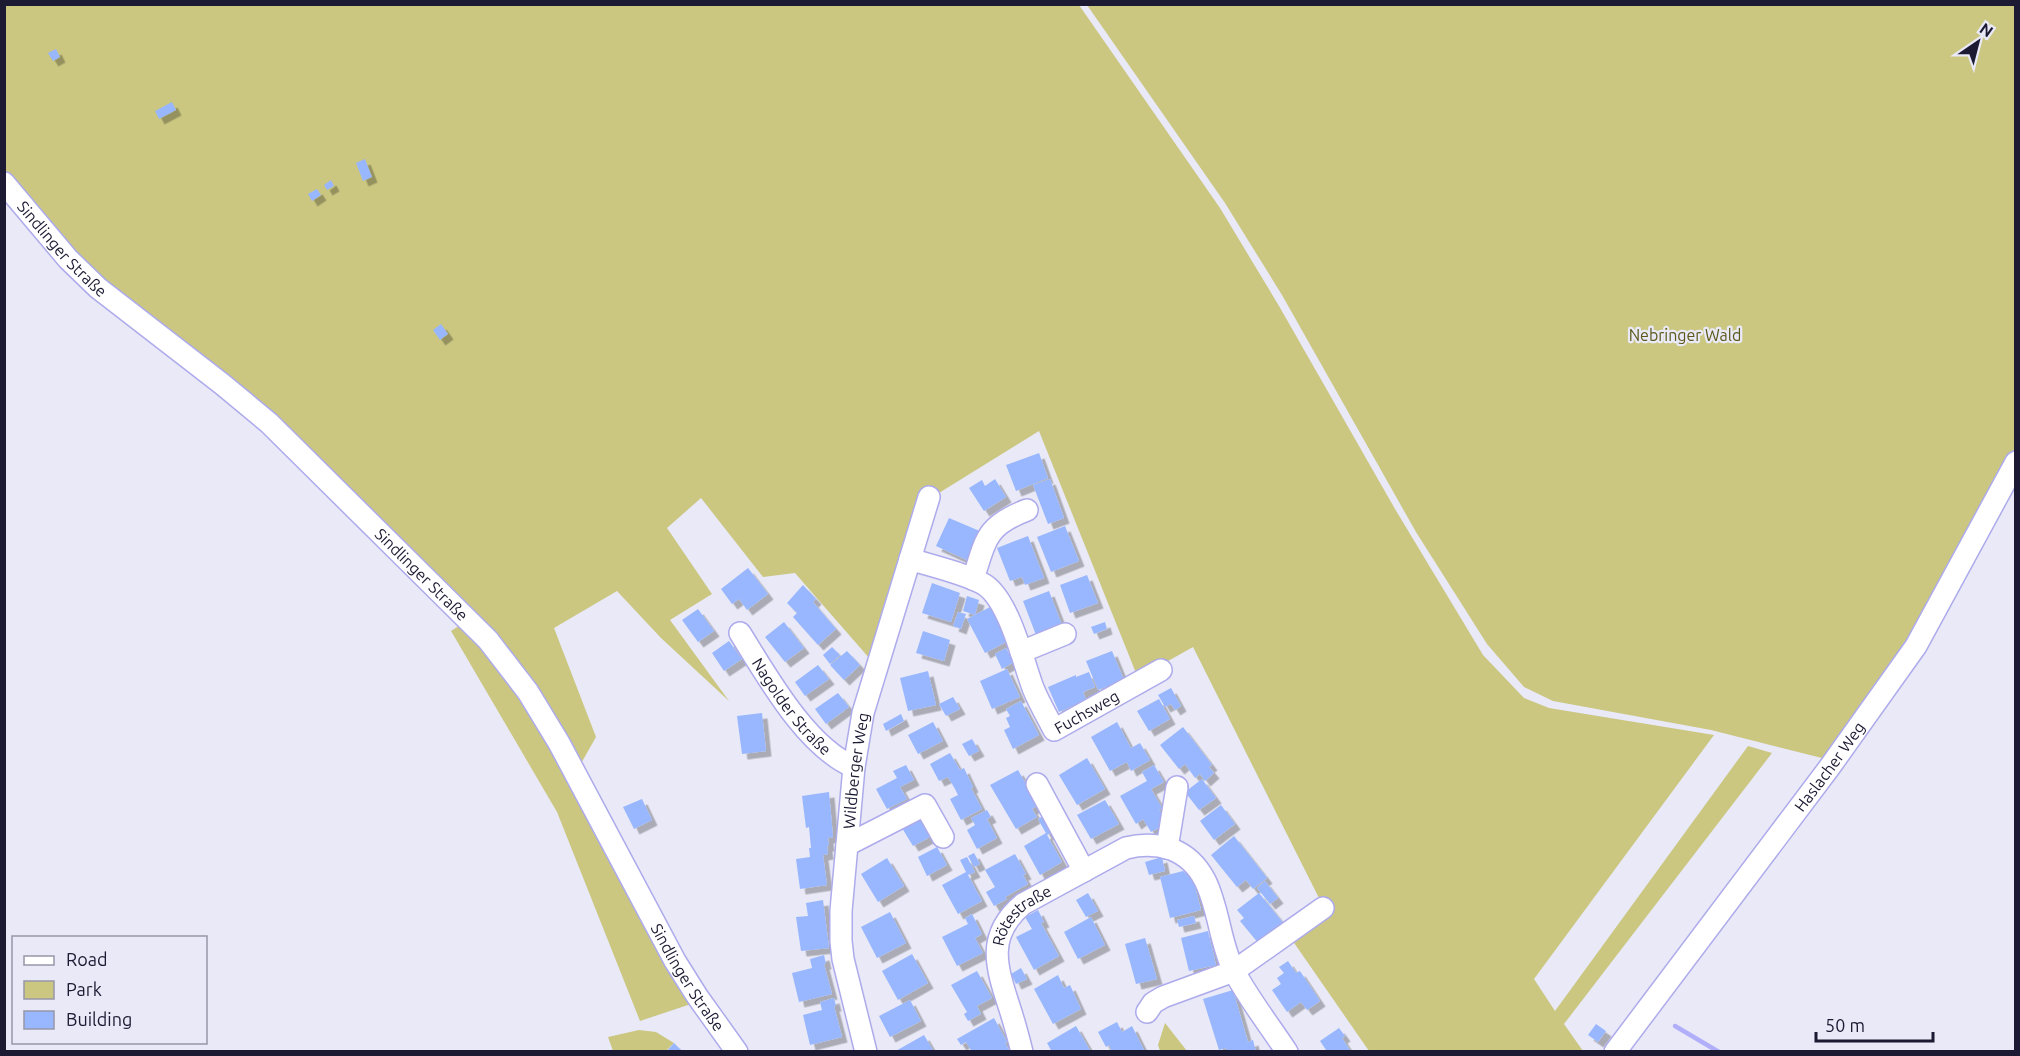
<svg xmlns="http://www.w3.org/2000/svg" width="2020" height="1056" font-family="Ubuntu,sans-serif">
<defs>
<filter id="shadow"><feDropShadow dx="5.5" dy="5.5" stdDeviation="0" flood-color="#0004"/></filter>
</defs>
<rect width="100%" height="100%" fill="#e9e9f7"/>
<!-- green -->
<path fill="#cbc781" d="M4,5H1079L1220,208L1279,306L1395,509L1483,655L1524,698L1549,708L1714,735L1534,979L1555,1011L1748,746L1772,753L1564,1024L1583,1051H1369L1290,937L1323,906L1193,647L1138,678L1039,431L918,506L870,659L795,573L763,577L701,498L667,528L712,594L670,620L729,701L661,638L617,591L554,628L596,737L579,767L484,625L72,255L5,173Z
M1087,5H2015V452L1911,642L1834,751L1822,758L1711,730L1553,701L1524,687L1487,644L1416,532L1282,295L1225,203Z
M465,622L525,698L691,1004L640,1021L557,812L451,631Z
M1165,1023L1187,1051H1160L1158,1045Z
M639,1030L656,1032L674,1043L666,1051H613L608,1037Z"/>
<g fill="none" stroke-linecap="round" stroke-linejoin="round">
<!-- stream -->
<path stroke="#b2affa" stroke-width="4.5" d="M1675,1026L1719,1052"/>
</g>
<!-- building -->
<path fill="#98b7fe" filter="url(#shadow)" d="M56,49L60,57L53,61L48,53Z
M172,102L176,110L159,119L155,111Z
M365,159L372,177L363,181L356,163Z
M331,180L334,186L327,190L324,185Z
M317,189L321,195L312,201L308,194Z
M441,324L448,334L440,340L433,330Z
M1039,453L1048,478L1016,491L1006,465Z
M995,479L1006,497L984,511L969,488L982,480L985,486Z
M1050,479L1064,518L1048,524L1033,485Z
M949,518L982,532L969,561L936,546Z
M1065,526L1079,561L1051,572L1037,537Z
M1028,536L1044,578L1025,585L1022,577L1010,581L997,548Z
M748,568L768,594L747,610L739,599L732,604L721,589Z
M1087,575L1098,603L1070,613L1060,585Z
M932,583L960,593L951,622L922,613Z
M803,585L816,599L813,602L836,629L818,645L793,617L797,613L787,603Z
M1049,591L1062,625L1036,635L1023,601Z
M967,596L979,600L975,615L963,611Z
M990,607L1008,641L985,653L967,619Z
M698,609L714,631L698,642L682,620Z
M958,612L966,614L961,629L953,626Z
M784,622L804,648L785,662L765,637Z
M1105,622L1107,629L1094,634L1091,627Z
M923,631L950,640L944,661L916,653Z
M729,641L742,659L724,671L712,653Z
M832,647L840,655L830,664L823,655Z
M1006,648L1014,662L1002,669L995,654Z
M847,651L860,665L844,680L830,665Z
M1112,651L1124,680L1098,690L1086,661Z
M818,665L829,679L805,696L795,682Z
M1007,669L1020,697L992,709L980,681Z
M928,671L936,705L908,711L900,678Z
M1089,672L1095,687L1083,692L1086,700L1059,712L1048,687L1076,675V677Z
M1171,688L1181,706L1175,710L1171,704L1165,707L1158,695Z
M838,693L849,707L826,724L815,709Z
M953,697L960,709L946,716L939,704Z
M1159,699L1170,719L1149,731L1137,711Z
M1021,701L1039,735L1013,749L1004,730L1010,727L1006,718L1010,716L1006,709Z
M762,713L766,751L742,754L737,716Z
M901,714L904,721L886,731L883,724Z
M933,722L943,741L918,754L908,735Z
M1117,722L1131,748L1140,743L1150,760L1131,771L1127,762L1110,771L1091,737Z
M1183,727L1212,765L1209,767L1214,773L1205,781L1200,774L1195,778L1185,764L1179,769L1160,745Z
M972,739L979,751L969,756L962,744Z
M950,753L960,770L964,768L973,787L971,788L982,809L961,820L950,799L958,795L955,789L948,777L939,781L930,764Z
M1087,758L1105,789L1077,805L1059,775Z
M906,765L914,780L900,787L907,799L887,809L876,789L897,778L893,771Z
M1154,765L1164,782L1151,789L1162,808L1159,810L1167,823L1151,832L1143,819L1136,824L1120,796L1147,781L1142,772Z
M1018,770L1038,805L1032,809L1037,817L1016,829L990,785Z
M1202,779L1216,798L1199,810L1185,792Z
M829,792L833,837L828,838L829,846H827L828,854L823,855L827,885L800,889L796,859L810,857L809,848H811L809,827L806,828L802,796Z
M642,799L652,820L634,829L623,807Z
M1105,800L1119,824L1091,839L1077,815Z
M1221,805L1235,824L1214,840L1200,821Z
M987,810L991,817L987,819L997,838L977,849L967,830L975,825L971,818Z
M1047,814L1056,830L1047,835L1038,819Z
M921,817L932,836L913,846L902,828Z
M1046,833L1062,862L1040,875L1024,846Z
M1234,836L1267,878L1253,889L1246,880L1237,887L1211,855Z
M937,847L947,865L927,876L918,857Z
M974,853L980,864L974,867L968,856Z
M1015,854L1026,874L1023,875L1028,884L1005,897L1007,899L994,906L986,892L995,887L985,870Z
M967,857L975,872L968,875L982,901L958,914L942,885L966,872L960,860Z
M1162,857L1165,871L1149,875L1145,862Z
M887,858L904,886L878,902L861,874Z
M1183,871L1193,879L1201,910L1170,918L1160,877Z
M1265,881L1278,898L1270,904L1257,888Z
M1088,893L1098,911L1086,917L1076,900Z
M1259,893L1284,924L1259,944L1240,921L1244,918L1237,910Z
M823,900L829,948L801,951L796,917L808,916L806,903Z
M1038,910L1044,922L1041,923L1059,956L1034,970L1016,937L1032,929L1025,917Z
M890,912L906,943L877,958L861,927Z
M972,914L982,934L975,938L983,953L957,966L942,937L968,924L965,918Z
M1194,916L1196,923L1179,927L1177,920Z
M1091,917L1105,945L1078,959L1064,932Z
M1208,931L1216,965L1189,971L1181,938Z
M1145,938L1157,979L1136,984L1125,944Z
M912,954L928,983L898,1000L882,971Z
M824,955L826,964H824L832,994L799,1002L792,973L812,968L810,959Z
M1288,961L1296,973L1300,971L1320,1001L1307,1010L1301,1002L1287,1012L1272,990L1281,984L1277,978L1284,973L1279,967Z
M1021,968L1027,979L1016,984L1011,974Z
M977,971L992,998L977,1006L981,1014L968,1021L964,1014L967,1012L951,985Z
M1058,975L1064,988L1070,985L1081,1009L1053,1024L1034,989Z
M1233,990L1248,1042L1253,1040L1256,1052H1227L1226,1048L1219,1050L1203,999Z
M834,998L836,1006H834L842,1037L810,1045L803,1015L822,1010L820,1002Z
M910,1000L921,1021L890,1037L879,1016Z
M994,1018L1007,1042L1005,1043L1010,1052H972L966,1042L961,1045L957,1039Z
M1117,1022L1122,1032L1132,1026L1145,1052H1112L1109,1045L1106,1047L1098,1032Z
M1596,1024L1606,1031L1598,1042L1588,1035Z
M1076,1026L1091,1052H1052L1047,1043Z
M1339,1028L1345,1036L1342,1038L1351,1052H1323L1326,1050L1320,1041Z
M924,1035L934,1052H894Z
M674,1043L683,1052H666Z"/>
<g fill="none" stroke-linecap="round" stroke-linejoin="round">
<!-- minor casing -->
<g stroke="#adabeb" stroke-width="24">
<g id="minor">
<path id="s1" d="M4,183L68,259L98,288L222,384L269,423L488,640L528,692L559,743L675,961L697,996L737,1052"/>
<path id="s2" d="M910,559C931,566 968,574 985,585C1009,601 1023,661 1033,688C1039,703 1047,716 1054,730L1161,670"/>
<path d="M973,579C986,540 985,526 1027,510"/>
<path id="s3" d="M740,633C767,676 806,747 854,767"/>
<path d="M1021,652L1065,634"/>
<path d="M1037,784L1084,871"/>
<path d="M847,845L925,805L943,837"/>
<path d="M1167,848L1177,787"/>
<path d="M1147,1012L1153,1003L1163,997L1234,971L1323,908"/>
<path id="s4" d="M866,1052L843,959L841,941V911L854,767L863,713L929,497"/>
<path id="s5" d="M1022,1052C1018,1036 1014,1021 1009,1006C996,966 986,935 1023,904L1126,848C1142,844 1156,844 1171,849C1221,868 1213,931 1234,971C1248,998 1270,1026 1287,1052"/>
<path id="s6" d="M1615,1052L1829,768L1916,646L2016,462"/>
</g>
</g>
<!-- minor -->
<use href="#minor" stroke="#fff" stroke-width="21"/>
</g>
<g text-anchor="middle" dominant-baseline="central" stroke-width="4.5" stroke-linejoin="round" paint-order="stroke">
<!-- street labels -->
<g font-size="16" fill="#1c1a32" stroke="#e9e9f7">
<text stroke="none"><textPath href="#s1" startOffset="88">Sindlinger Straße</textPath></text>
<text stroke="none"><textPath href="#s1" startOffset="574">Sindlinger Straße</textPath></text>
<text stroke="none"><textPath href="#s3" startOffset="90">Nagolder Straße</textPath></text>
<text stroke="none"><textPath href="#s2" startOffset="279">Fuchsweg</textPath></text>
<text stroke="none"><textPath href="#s6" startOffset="357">Haslacher Weg</textPath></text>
<text stroke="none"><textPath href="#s4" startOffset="285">Wildberger Weg</textPath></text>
<text stroke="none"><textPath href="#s5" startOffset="150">Rötestraße</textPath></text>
<text stroke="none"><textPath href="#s1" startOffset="1060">Sindlinger Straße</textPath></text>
</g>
<!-- park labels -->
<g font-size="16" fill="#5c581a" stroke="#e9e9f7">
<text x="1685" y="335">Nebringer Wald</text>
</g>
</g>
<!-- border -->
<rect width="2020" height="1056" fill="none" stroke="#1c1a32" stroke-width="12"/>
<!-- legend -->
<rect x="12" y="936" width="195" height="108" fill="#e9e9f7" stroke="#9796a8" stroke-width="1.5"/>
<rect x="24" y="956" width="30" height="9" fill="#ffffff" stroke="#9796a8" stroke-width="1.5"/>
<text x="66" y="966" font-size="18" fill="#1c1a32">Road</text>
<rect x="24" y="981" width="30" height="18" fill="#cbc781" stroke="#9796a8" stroke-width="1.5"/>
<text x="66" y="996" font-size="18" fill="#1c1a32">Park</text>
<rect x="24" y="1011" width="30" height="18" fill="#98b7fe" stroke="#9796a8" stroke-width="1.5"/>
<text x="66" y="1026" font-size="18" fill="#1c1a32">Building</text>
<!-- north arrow -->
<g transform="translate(1978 42) rotate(35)" stroke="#e9e9f7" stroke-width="4.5" paint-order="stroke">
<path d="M0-4.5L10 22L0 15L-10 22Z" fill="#1c1a32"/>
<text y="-9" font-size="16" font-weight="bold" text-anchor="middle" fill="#1c1a32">N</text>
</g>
<!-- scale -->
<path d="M1816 1032v9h117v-9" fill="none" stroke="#1c1a32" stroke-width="3"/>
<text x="1825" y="1032" font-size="18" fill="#1c1a32" stroke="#e9e9f7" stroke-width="4.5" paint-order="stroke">50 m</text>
</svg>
